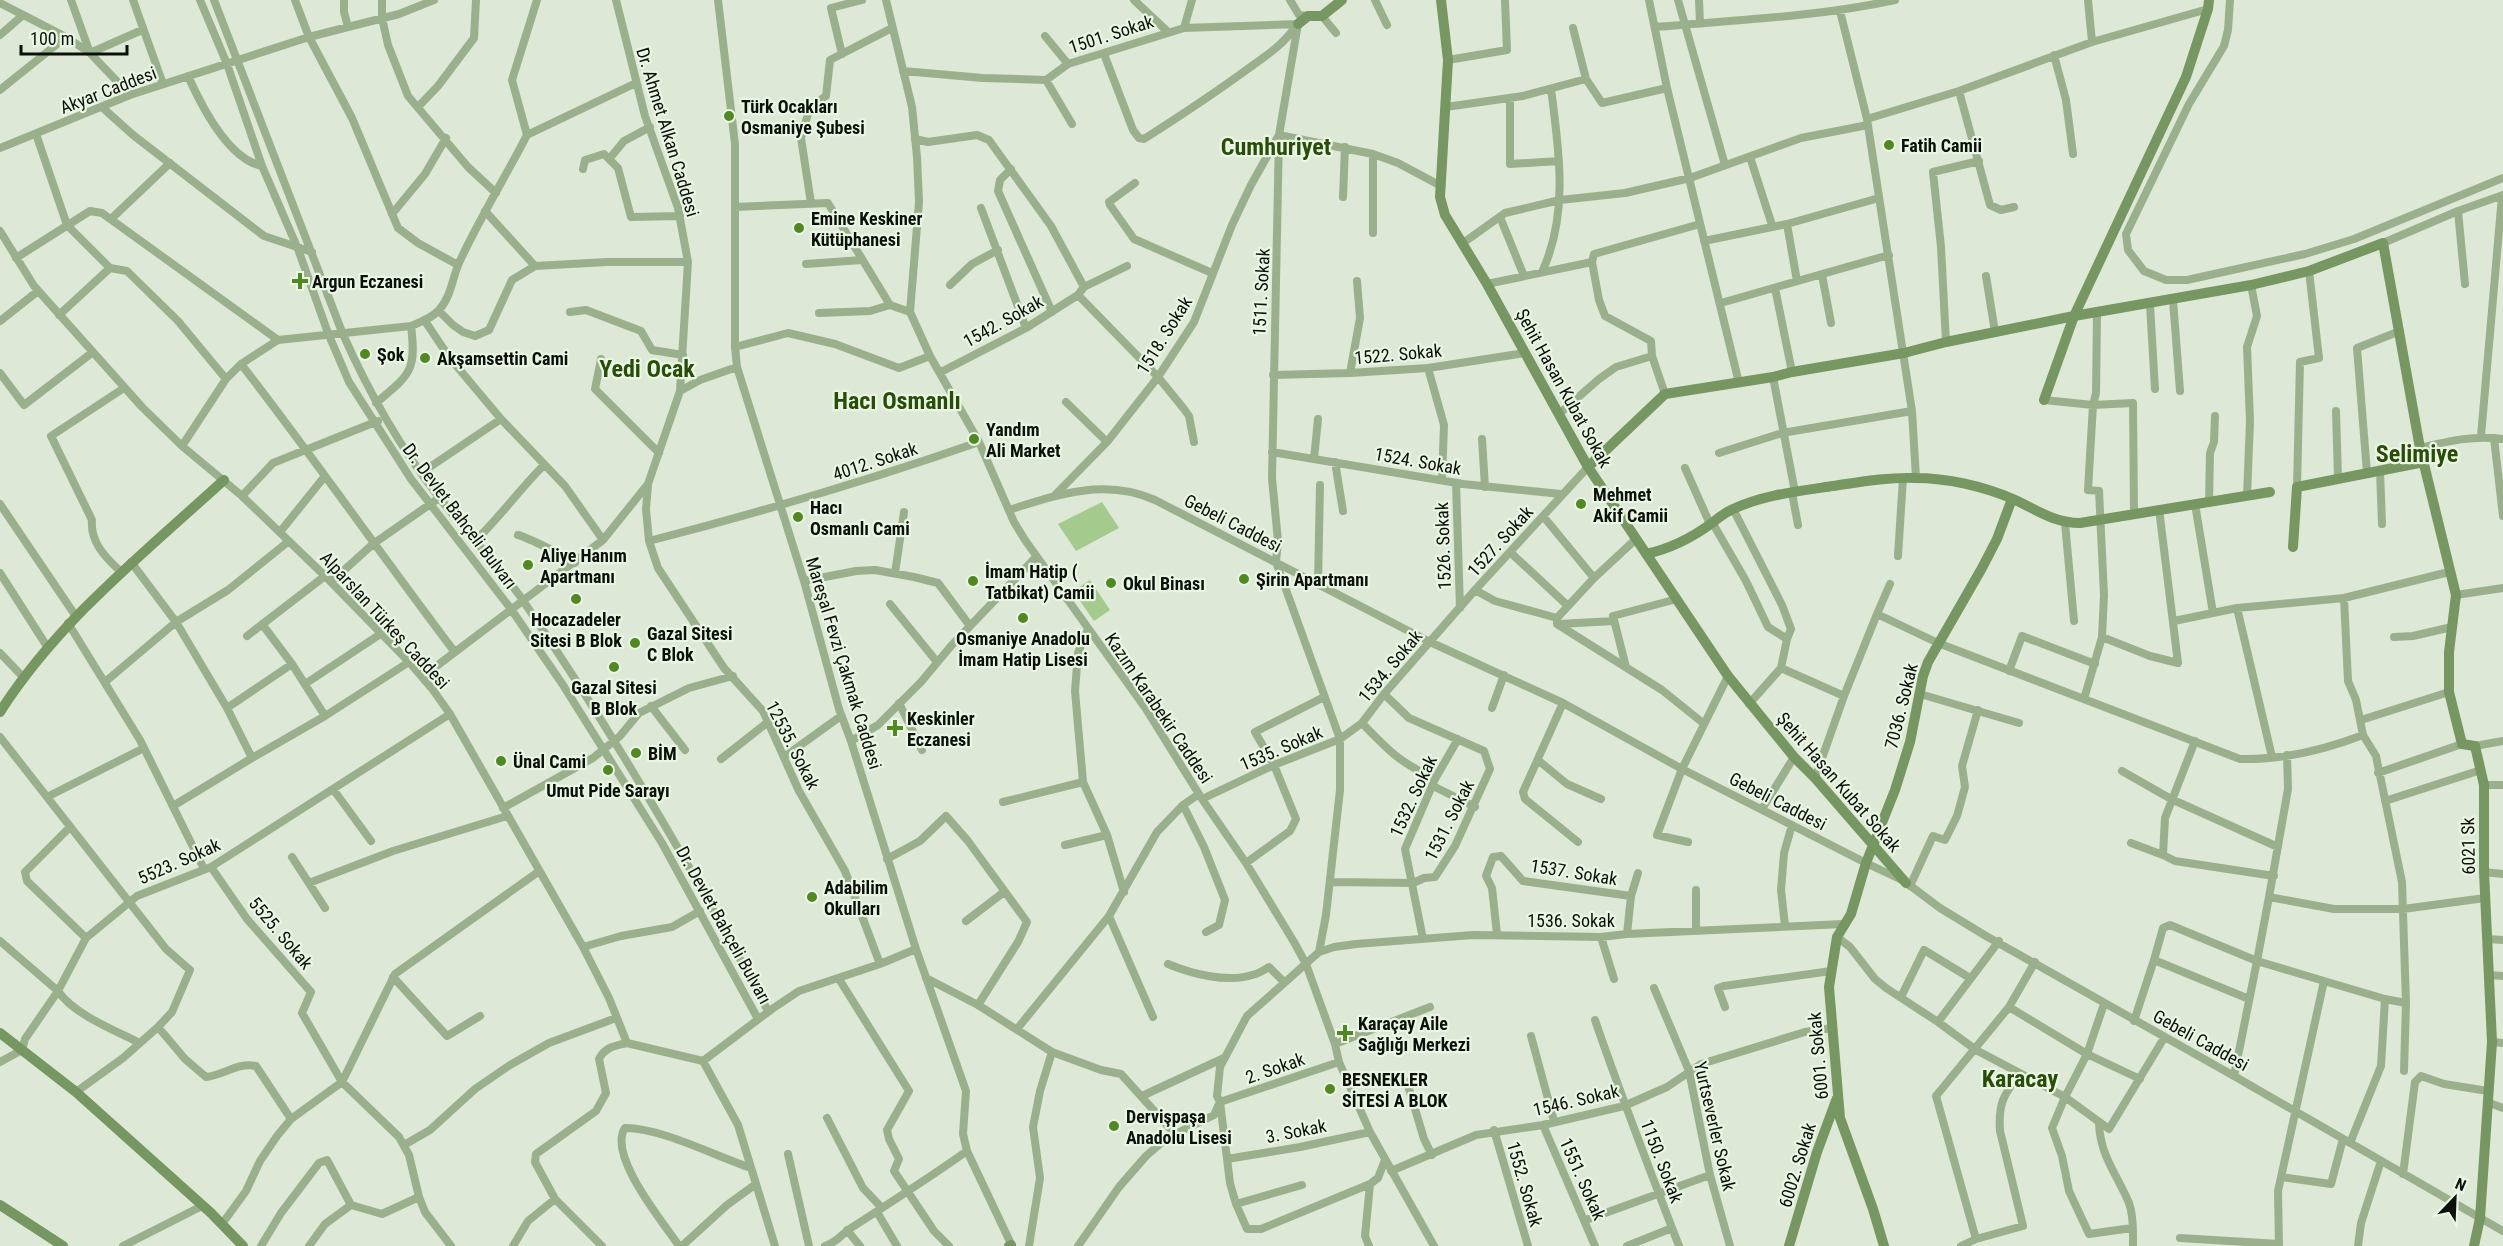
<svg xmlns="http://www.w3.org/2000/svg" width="2503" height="1246" font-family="'Roboto Condensed',sans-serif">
<rect width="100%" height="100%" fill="#dde8d6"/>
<!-- green -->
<path fill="#a4cb8d" d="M1102,502L1119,528L1076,551L1058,524Z
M1090,580L1110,610L1094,621L1073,591Z"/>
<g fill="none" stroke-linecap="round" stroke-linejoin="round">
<!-- street -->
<path stroke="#9ab08d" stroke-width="8" d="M71,0L90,53L142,30
M133,0L163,84
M200,0L227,64L262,166L298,249L328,333L349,382L411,479L511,609L563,685L662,843L758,1019
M214,0L342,332C368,391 399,446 438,496C466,532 499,565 524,602C614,734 694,871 768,1011
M295,0L309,37L352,118L398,228L418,243L458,265
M344,0V12L348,27
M382,0V18L388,45L408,96L468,167L496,193
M718,0L735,144V347L737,367L804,581L839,709L851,741L916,949L966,1091L963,1134L967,1151L1012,1246
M886,0L912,107L917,157L919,202L910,312L930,356L979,442L1014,522L1025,540L1146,709L1202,799L1246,863L1294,942L1306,964L1335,1044L1339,1062L1370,1132L1434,1246
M1134,0L1167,31
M1290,0L1299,15L1308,16
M1375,0L1387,25
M1649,0L1667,88L1739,383
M1678,0L1725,165
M1699,0L1700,23
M2088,0L2092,42
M2230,0L2228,30L2224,46L2189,104L2126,234L2128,250L2144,271L2166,280H2187L2305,254L2354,239L2503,178
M0,3L66,37L90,53L130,95
M1840,11L1867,119L1912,411L1916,478
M1322,16L1336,33
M1298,24L1279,135L1272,478L1278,541L1276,562L1340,739V790L1326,915L1319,952
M1656,27C1736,20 1816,17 1895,0
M1184,28L1192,0
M1573,28L1586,79L1602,103L1667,88
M0,35L22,16
M1045,36L1068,64
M842,54L831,8L862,0
M1104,54L1133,130L1139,138L1144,139C1180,116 1215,93 1249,68C1266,56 1284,44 1295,27
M2054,55L2066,100L2073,154
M1448,60L1507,50L1505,1
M903,71L983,78L1046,80L1068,64L1184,28L1298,24
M188,76C201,105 228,159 262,166
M1046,80L1072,124
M0,90L66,37
M1959,91L1990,205L2001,210L2014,207
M1510,98V164L1559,161
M418,107L438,86L474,38L476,0
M1446,107L1523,96L1586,79
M103,108L133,135L264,236L312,252
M1867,119L1959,91L2092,42L2208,9
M36,134L67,225L110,268L127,271L178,321L226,379
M527,135L636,83
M915,139L928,142L977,135L989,140L1051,226L1084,287
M0,148L130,95L309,37L399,14L434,0
M1750,157L1772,225
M610,158L624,141L650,127
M583,169L585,160L604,154L618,168L631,217L680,216
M1011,169L1000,180L998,191L1052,312
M1135,183L1109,202L1110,205L1134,239L1212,273
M1343,197L1345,147
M811,203L801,138L810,107L826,96L830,60L892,28
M735,207L828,203L890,305L910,312
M981,208L1026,328
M485,211L535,266L607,262H688
M2458,211L2465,284
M392,214L425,174L446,138
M1500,217L1524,276
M111,219L170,163
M1787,224L1797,281
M0,231L34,286L142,407L182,446L242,496L325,576L409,662L433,690L450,714L583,947L609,998L627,1043L703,1061L738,1125L775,1246
M1373,233V154
M1704,241L1787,224L1879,198
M1463,243L1505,213L1560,200L1625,193L1690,178L1801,138L1868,125
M2383,243L2458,211L2503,195
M16,258L90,211L102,213L278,340
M1592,262L1599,300L1605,316L1651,341L1652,356
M806,264L862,260
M1542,272C1569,214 1559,150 1551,89
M1822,275L1831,323
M1986,276L1995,332
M1487,284L1592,262L1594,254L1700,224
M950,285L972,264L998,250
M1775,288L1792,372
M1078,295L1158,377L1184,409L1189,416L1194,442
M2173,300L2180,391
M1721,303L1889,255
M2150,305L2155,389
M439,311L453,325L463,332L475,336L489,330L512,280L535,266
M570,312L586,310L641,331L652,350L683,355
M819,313L870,311L890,305
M59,315L110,268
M0,321L38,291
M425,321L449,357L501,419
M1946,342L1941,247L1933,172L1979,161
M735,347L788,333L835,344L899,368L930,356
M601,359L595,389L659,453
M241,364C314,458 382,556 454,651
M1428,368L1444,425L1442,480
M941,372L1026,328L1078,295L1084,287L1127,266
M0,373L24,405L93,352
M1350,373L1360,318L1357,281
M1273,375L1350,373L1428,368L1525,353
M1773,377L1795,492
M680,391L700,380L737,367
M2044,400L2093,405L2133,403L2134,513
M1066,402L1107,442
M376,403C409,375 417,372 411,326
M2336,411L2338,478
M1559,414L1599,379L1616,367L1652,356L1665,394
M2481,436L2502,196
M2494,438L2503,516
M1482,439L1485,487
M182,446L226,379L241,364L278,340L411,326C421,322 432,318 439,310C451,297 452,279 459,263C479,219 505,178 527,135L512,80L537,0
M2420,448C2449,441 2474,435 2503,439
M1272,452L1463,484L1561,494
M1719,453L1782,433L1912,411
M1314,459L1318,419
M1335,462L1343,511
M1685,468L1710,524
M2380,470L2382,524
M421,473L501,419L565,486L603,540
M2367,473L2357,348L2400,331
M1456,483L1460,608
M648,485L646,509L649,541L658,568L724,668L763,711L799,791L845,871L880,964
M2297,487L2300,362L2319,358L2309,271
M1792,493L1798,525
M1055,495L1107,442L1158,377L1194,322L1232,225L1251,185L1279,135L1373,154L1398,163L1441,186
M242,496L273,463L378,421
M2247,496L2250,421L2247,347L2257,316L2251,285
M2209,503L2210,453L2214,442L2215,416
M0,504L75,615
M2195,504L2213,613
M1733,509L1782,605L1791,629L1787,639
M1009,510C1058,494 1106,478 1155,500L1430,642L1563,703L1682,769L1866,863L1904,881L1940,908L1986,936L2234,1076L2503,1231
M1543,516L1594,578
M1712,522L1746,581L1768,627L1787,639L1781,668L1749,704
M2065,523L2074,621
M280,532L325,476
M518,535C526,537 570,558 575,563
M475,541C500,517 519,490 544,465
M649,541C761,512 870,480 979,442
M1511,553L1567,605
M1898,556L1903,478
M131,562L176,622L227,708L252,758L325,716L409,662
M121,572C105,557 90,542 92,520L51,436L124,388
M0,573L48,648
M895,573L904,512
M804,581L856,571L875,570L914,577L938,583L970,626
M331,582L373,544L439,498
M1318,583L1320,485
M1475,590L1495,601L1557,618L1594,578L1636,539
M2456,595L2503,588
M2344,598L2348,681L2356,700L2363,735L2376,756L2402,882L2406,1003L2385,999L2381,1066L2350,1143
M890,604L937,662
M2237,608L2272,757
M1877,614L1890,584
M1557,618V624L1662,690L1703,723
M2174,621L2237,608L2344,598L2449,572
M68,623L140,740L204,869
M262,624L292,664L325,716
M1559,624L1614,621
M1088,629L1078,653L1075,691L1083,782L1107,835L1124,892
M247,636L325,576
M2102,637L2150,656L2178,663L2159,509
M2394,637L2413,636L2452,627
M0,653L24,678
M1626,667L1613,616L1677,599
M1781,668L1844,696
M2009,671L2022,636L2095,664
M422,677L603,540L648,484L680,391L688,262L678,208L645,116L616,0
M105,682L176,622L228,590L289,541
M305,684L382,633
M1920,694L2019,723
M2084,699L2102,637L2104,595L2099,491L2088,490L2093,405L2096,393L2097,314
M899,703L922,750
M1563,703L1523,792L1525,799L1578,842
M651,706L685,750
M227,708L292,664
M1492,708L1504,675
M2361,720L2449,692
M1362,723C1389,751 1399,762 1435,779
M0,737L166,949L190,970L172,1012L158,1027L123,1058L76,1092
M851,741L878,725L921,682L951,646L1036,557
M2195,741L2165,818L2163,855L2175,861L2274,876
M2475,746L2503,741
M784,757L841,716
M721,759L768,722
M1539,761L1567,784L1601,799
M2122,771L2171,799L2278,847
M2378,773L2462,744
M1815,778L1844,696L1877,614L1938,643L2240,759C2283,760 2324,750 2363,735
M2484,785H2503
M1433,786L1475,807
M333,789L371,841
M47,797L144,748
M1202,799L1274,765L1340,739L1362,723L1384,694L1475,590L1588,467
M2385,801L2481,770
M1003,802L1083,782
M1183,805L1204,847L1225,900L1219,925L1206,932
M173,806L252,758
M503,808L593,758L620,736L639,713L689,688L733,676
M1762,809L1794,757
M70,827L25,872L27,881L86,938
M1688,842L1657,835L1682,769L1728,676
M2131,843L2163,855
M1065,845L1107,835
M292,857L325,908
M887,859L920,841L946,816L968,841L1027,922L1018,942L978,1005
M1246,863L1290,831L1296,819L1274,765L1255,732L1324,697
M211,867L247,919L311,992L302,1013L342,1082L399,1137L409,1155L419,1197L425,1212L451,1246
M2484,872L2503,874
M1330,882L1413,883L1424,878L1435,877L1455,846L1490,769L1484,751L1409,718L1384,694
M309,883L393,851L507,816
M1910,886L1933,836L1945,840L1957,816L1965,787L1962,766L1978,710
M1696,890V931
M1631,896L1638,873
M2269,897L2288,789L2287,755
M1109,916L1153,1017
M966,921L1004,892
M1785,926L1781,890L1784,853L1792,825
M1497,934L1492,888L1486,876L1493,857L1501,856L1523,881L1631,896L1627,934
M1601,937L1614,979
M1837,937L1850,947L1875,979L1886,988L1938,1022L1976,1050L2065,1097L2109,1129L2164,1038
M1423,939L1405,849L1435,779L1458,739
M2488,939L2503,940
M0,941L58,991C73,1014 116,1031 140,1043
M583,947L621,936L672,927L700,911
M2154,960L2163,928L2170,925L2257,961L2269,897L2334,909H2403L2485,898
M1168,964C1192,974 1227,983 1252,975C1258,974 1264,970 1269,967L1284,982
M2490,975L2503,976
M393,977L447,1036L480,1016
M926,978L978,1005L1052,1052L1101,1070L1121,1074L1175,1134
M839,979L909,1091L887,1130L889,1139L899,1159L894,1171L934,1231L949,1246
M1654,988L1689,1071L1710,1175L1730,1246
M1901,997L1924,950L1970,978
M2104,1004L2087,1054L2065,1097L2052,1128L2062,1156L2069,1191L2089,1234L2132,1228
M1725,1007L1718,988L1724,986L1831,971
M2009,1007L2087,1054L2140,1079
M1595,1020C1621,1096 1650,1171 1679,1246
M2134,1021L2154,960L2249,999
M1938,1022L1999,941
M158,1027L185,1059L206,1077C225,1075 237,1062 256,1066L291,1119
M1017,1029L1109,916L1157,832L1183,805L1199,794
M1531,1036L1554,1121
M2492,1042L2503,1043
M1335,1044L1430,1007
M703,1061L772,1009L799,991L880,964L916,949
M0,1062L22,1050L25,1039L58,991L86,938L137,896L211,867L450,714
M2404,1071L2406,1003
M1425,1076L1407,1082L1424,1139L1432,1155
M2234,1076L2257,961L2324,981
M1142,1096L1224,1058
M2487,1102L2503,1108
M827,1118L863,1188L882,1208
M2099,1123C2100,1156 2117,1174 2129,1203C2134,1216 2133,1233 2133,1246
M1543,1125L1595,1246
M1494,1130L1528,1246
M404,1145L430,1130L475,1089L510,1065L549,1043L616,1018
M788,1154L809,1246
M1227,1159L1300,1147L1370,1132
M1391,1171L1476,1135L1543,1125L1624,1106L1667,1087L1701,1064L1805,1032L1832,1028
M2403,1174L2415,1082L2421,1076L2444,1084L2488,1091
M2281,1177L2331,1184L2343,1139
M1302,1185L1236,1204L1230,1183L1220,1102L1339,1062
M555,1199L602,1246
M1236,1204L1247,1229H1261L1370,1184
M877,1212L897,1246
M1586,1220L1710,1175
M222,1224L246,1191L260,1161L277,1136L291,1119L342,1082L395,974L538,872
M847,1230L860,1246
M2180,1238L2279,1244
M1976,1239L1936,1096L2009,1007L2035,962
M123,1246L202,1206
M261,1246L281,1213L319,1163L327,1160L351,1205
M309,1246L325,1224L351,1205L382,1214L419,1197
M513,1246L528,1221L555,1199L535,1162L536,1154L596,1111L606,1093L599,1059C605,1047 615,1046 627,1043
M679,1246C663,1222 607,1155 625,1128C662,1128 715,1156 751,1168
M682,1246L727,1205L756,1184
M825,1246C839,1241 840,1235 851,1228C890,1203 929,1178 967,1151
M1029,1246L1040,1178L1033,1127L1040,1091L1052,1052
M1078,1246L1119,1187L1146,1156L1167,1138L1214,1115L1220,1102L1217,1096L1220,1067L1247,1016L1319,952L1334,947L1356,944L1473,935L1601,937L1627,934L1843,924
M1369,1246L1365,1236L1370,1184L1378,1178L1385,1160
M1627,1246L1672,1228
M1961,1246L1976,1239L2023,1226L2000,1131C1998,1103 2004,1095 2019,1074
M2279,1246L2278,1191L2324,981L2385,999
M2358,1246L2361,1223L2381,1161"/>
<!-- secondary -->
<path stroke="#769662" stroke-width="10" d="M1441,0L1448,60L1440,197L1445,215L1487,284L1588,467L1728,676L1794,757L1815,778L1906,883
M1298,24L1308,16H1322L1342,0
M2044,400L2074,316L2186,77L2208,9L2209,0
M1588,467L1665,394L1773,377L1792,372L1904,353L1946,342L2074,316L2251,285L2309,271L2383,243L2420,448L2456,595L2449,652V692L2462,744L2475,746L2484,785V872L2492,1042L2480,1218L2474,1246
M2293,547L2297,487L2424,462
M1646,554C1669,549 1693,537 1712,523C1718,518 1723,514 1731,510C1762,495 1799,491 1833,486C1860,482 1887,477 1915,478C1947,478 1983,486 2013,499C2036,509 2053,523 2080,523L2270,492
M0,712C59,620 144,553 224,480
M0,1033L76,1092L211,1213L243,1246
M0,1205L63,1246
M1009,1246L1011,1245
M1789,1246L1817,1152L1837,1098
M1884,1246L1873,1209L1840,1118L1829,987L1837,937L1851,914L1866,863L1895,790L1910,742L1923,676L1928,662L1982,568L1997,539L2012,499"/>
</g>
<!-- markers -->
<g fill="#518823" stroke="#eaf6e4" stroke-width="2">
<circle cx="729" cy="116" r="6"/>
<circle cx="1889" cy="145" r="6"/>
<circle cx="799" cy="228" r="6"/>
<path d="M297 272h6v6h6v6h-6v6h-6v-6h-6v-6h6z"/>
<circle cx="365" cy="354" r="6"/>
<circle cx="425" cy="358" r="6"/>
<circle cx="974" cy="439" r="6"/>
<circle cx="1581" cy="504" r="6"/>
<circle cx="798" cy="517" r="6"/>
<circle cx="528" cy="565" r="6"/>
<circle cx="1244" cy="579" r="6"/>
<circle cx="973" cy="581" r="6"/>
<circle cx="1111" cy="583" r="6"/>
<circle cx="576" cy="599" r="6"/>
<circle cx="1023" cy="618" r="6"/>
<circle cx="635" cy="643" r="6"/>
<circle cx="614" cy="667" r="6"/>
<path d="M892 719h6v6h6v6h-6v6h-6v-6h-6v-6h6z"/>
<circle cx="636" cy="753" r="6"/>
<circle cx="501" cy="761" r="6"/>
<circle cx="608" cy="770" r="6"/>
<circle cx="812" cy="897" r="6"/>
<path d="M1342 1024h6v6h6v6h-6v6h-6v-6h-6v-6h6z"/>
<circle cx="1330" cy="1089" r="6"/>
<circle cx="1114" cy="1126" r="6"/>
</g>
<g text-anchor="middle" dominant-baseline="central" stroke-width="4.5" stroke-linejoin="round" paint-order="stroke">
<!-- street labels -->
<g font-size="18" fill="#0c100a" stroke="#eaf6e4">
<text transform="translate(1111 34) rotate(-18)">1501. Sokak</text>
<text transform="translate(108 90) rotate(-21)">Akyar Caddesi</text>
<text transform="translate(668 132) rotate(73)">Dr. Ahmet Alkan Caddesi</text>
<text transform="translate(1261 292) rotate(-87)">1511. Sokak</text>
<text transform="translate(1003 321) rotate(-29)">1542. Sokak</text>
<text transform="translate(1164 335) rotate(-58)">1518. Sokak</text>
<text transform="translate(1398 354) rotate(-5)">1522. Sokak</text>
<text transform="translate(1564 388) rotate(61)">Şehit Hasan Kubat Sokak</text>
<text transform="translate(875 461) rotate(-18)">4012. Sokak</text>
<text transform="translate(1418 461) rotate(10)">1524. Sokak</text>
<text transform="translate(460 516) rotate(53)">Dr. Devlet Bahçeli Bulvarı</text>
<text transform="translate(1233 523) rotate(27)">Gebeli Caddesi</text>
<text transform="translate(1500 541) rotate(-48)">1527. Sokak</text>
<text transform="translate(1443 546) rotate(-92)">1526. Sokak</text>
<text transform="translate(385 620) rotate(47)">Alparslan Türkeş Caddesi</text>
<text transform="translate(844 663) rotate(73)">Mareşal Fevzi Çakmak Caddesi</text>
<text transform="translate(1390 666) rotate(-50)">1534. Sokak</text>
<text transform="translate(1901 706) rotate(-76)">7036. Sokak</text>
<text transform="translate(1159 708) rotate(56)">Kazım Karabekir Caddesi</text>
<text transform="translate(793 745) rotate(63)">12535. Sokak</text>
<text transform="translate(1281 748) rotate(-23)">1535. Sokak</text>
<text transform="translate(1839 782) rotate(49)">Şehit Hasan Kubat Sokak</text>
<text transform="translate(1413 796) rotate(-65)">1532. Sokak</text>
<text transform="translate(1778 801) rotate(27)">Gebeli Caddesi</text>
<text transform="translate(1449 820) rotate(-63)">1531. Sokak</text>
<text transform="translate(2468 846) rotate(-91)">6021 Sk</text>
<text transform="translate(179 861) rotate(-24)">5523. Sokak</text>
<text transform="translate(1574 872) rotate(9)">1537. Sokak</text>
<text x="1571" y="920">1536. Sokak</text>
<text transform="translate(724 925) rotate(61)">Dr. Devlet Bahçeli Bulvarı</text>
<text transform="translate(281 933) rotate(50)">5525. Sokak</text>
<text transform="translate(2201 1040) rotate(29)">Gebeli Caddesi</text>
<text transform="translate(1818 1056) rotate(-95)">6001. Sokak</text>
<text transform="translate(1275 1068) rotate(-19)">2. Sokak</text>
<text transform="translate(1576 1100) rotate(-13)">1546. Sokak</text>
<text transform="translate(1715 1126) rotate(77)">Yurtseverler Sokak</text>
<text transform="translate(1296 1131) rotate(-11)">3. Sokak</text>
<text transform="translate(1662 1161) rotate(69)">1150. Sokak</text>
<text transform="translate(1797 1165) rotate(-73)">6002. Sokak</text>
<text transform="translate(1583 1179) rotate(66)">1551. Sokak</text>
<text transform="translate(1525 1184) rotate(74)">1552. Sokak</text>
</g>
<!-- poi labels -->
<g font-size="18" font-weight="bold" fill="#0c100a" stroke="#eaf6e4" text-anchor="start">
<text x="741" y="106">Türk Ocakları<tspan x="741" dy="21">Osmaniye Şubesi</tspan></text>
<text x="1901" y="145">Fatih Camii</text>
<text x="811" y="218">Emine Keskiner<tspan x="811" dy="21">Kütüphanesi</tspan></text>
<text x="312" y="281">Argun Eczanesi</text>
<text x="377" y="354">Şok</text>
<text x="437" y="358">Akşamsettin Cami</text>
<text x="986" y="429">Yandım<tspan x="986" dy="21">Ali Market</tspan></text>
<text x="1593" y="494">Mehmet<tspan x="1593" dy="21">Akif Camii</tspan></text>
<text x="810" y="507">Hacı<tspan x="810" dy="21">Osmanlı Cami</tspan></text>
<text x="540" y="555">Aliye Hanım<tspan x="540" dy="21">Apartmanı</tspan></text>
<text x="985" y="571">İmam Hatip (<tspan x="985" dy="21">Tatbikat) Camii</tspan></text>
<text x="1256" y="579">Şirin Apartmanı</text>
<text x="1123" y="583">Okul Binası</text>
<text x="576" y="619" text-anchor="middle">Hocazadeler<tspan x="576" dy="21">Sitesi B Blok</tspan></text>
<text x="647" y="633">Gazal Sitesi<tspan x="647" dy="21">C Blok</tspan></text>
<text x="1023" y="638" text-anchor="middle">Osmaniye Anadolu<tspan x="1023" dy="21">İmam Hatip Lisesi</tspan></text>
<text x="614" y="687" text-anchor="middle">Gazal Sitesi<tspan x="614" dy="21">B Blok</tspan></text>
<text x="907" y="718">Keskinler<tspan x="907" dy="21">Eczanesi</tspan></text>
<text x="648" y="753">BİM</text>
<text x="513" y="761">Ünal Cami</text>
<text x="608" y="790" text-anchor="middle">Umut Pide Sarayı</text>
<text x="824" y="887">Adabilim<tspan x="824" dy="21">Okulları</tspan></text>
<text x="1358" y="1023">Karaçay Aile<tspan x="1358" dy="21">Sağlığı Merkezi</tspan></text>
<text x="1342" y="1079">BESNEKLER<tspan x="1342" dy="21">SİTESİ A BLOK</tspan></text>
<text x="1126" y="1116">Dervişpaşa<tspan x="1126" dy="21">Anadolu Lisesi</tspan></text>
</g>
<!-- district labels -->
<g font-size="24" font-weight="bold" fill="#294c09" stroke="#eaf6e4">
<text x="1276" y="147">Cumhuriyet</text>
<text x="647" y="369">Yedi Ocak</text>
<text x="897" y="401">Hacı Osmanlı</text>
<text x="2417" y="454">Selimiye</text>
<text x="2020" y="1079">Karacay</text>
</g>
</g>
<!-- north arrow -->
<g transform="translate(2455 1198) rotate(23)" stroke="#eaf6e4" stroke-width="4.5" paint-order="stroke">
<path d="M0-4.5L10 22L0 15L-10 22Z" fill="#0c100a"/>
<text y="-9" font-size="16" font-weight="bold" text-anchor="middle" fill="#0c100a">N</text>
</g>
<!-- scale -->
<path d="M21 45v9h106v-9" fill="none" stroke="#0c100a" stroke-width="3"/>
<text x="30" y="45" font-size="18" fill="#0c100a" stroke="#eaf6e4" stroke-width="4.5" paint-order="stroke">100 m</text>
</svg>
